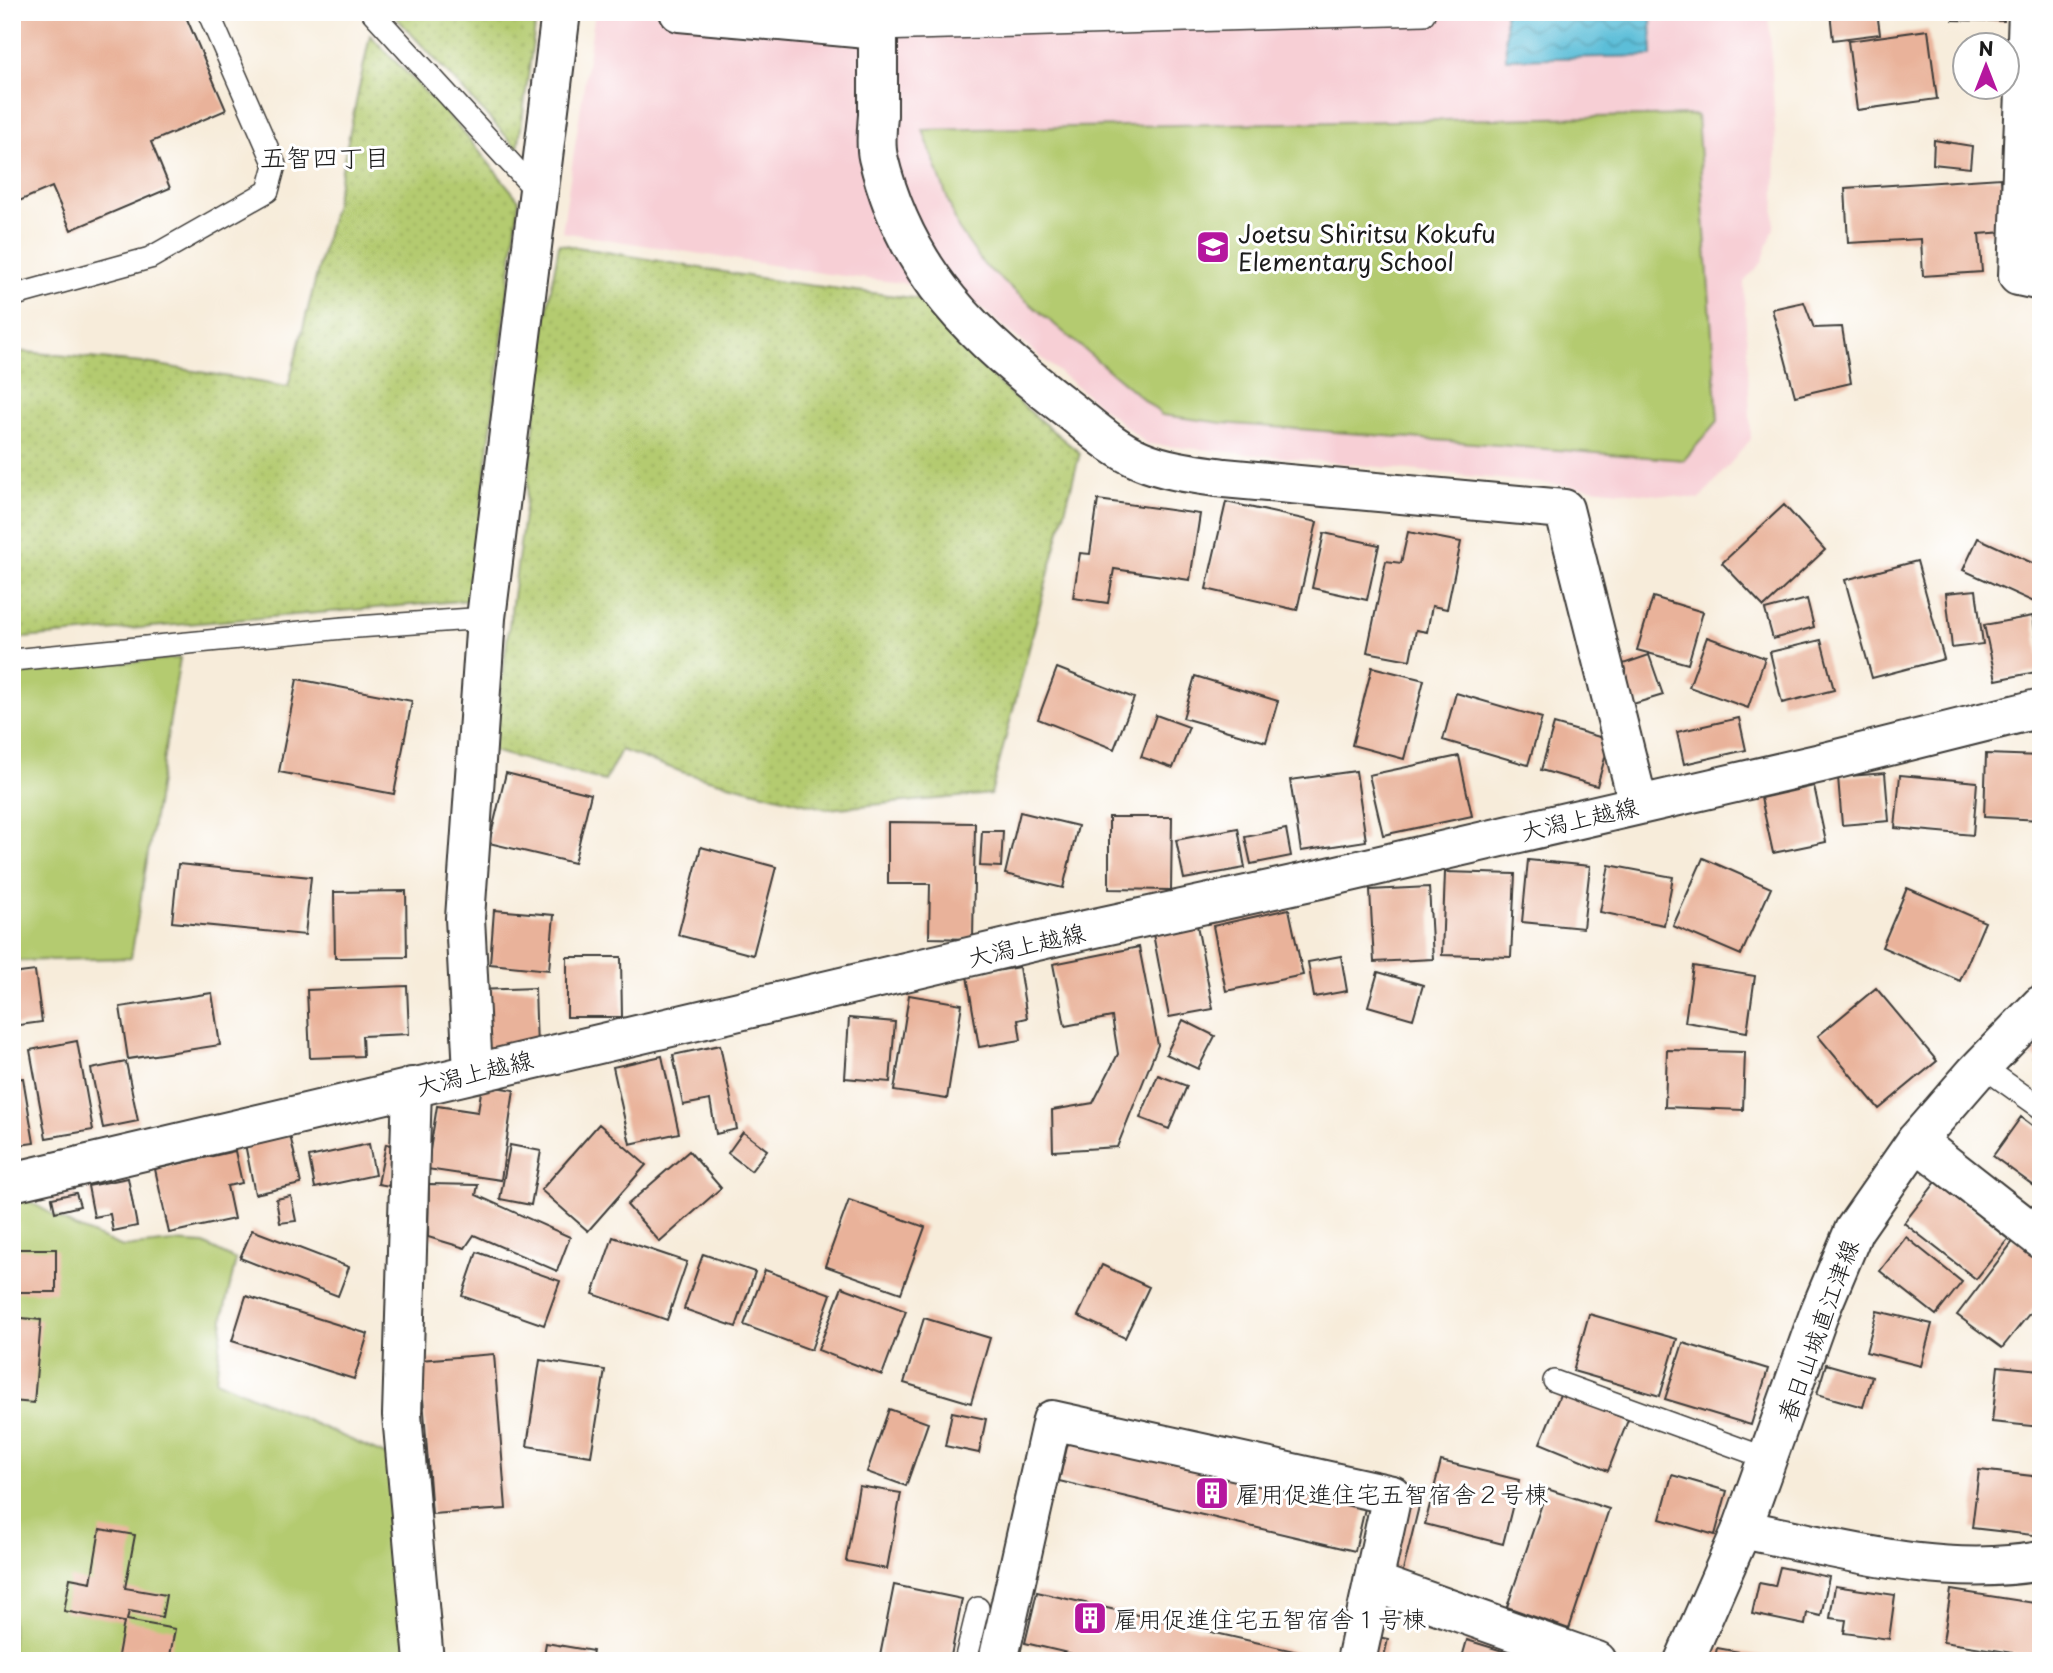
<svg xmlns="http://www.w3.org/2000/svg" width="2053" height="1673" font-family="'Playpen Sans','Klee One',sans-serif">
<defs>
<pattern id="grass-dots" width="8" height="8" patternUnits="userSpaceOnUse" patternTransform="scale(1.75)"><rect width="8" height="8" fill="#b4cb70"/><path d="M2 2h.1M6 6h.1" fill="none" stroke="#9aae60" stroke-width="1.8" stroke-linecap="round"/></pattern>
<pattern id="water-waves" width="16" height="10" patternUnits="userSpaceOnUse" patternTransform="scale(1.75)"><rect width="16" height="10" fill="#5abdd8"/><path d="M0 5q4-4 8 0t8 0" fill="none" stroke="#4a99ae"/></pattern>
</defs>
<rect width="100%" height="100%" fill="#fff"/>
<filter id="ink" filterUnits="userSpaceOnUse"><feTurbulence type="fractalNoise" baseFrequency=".0143" numOctaves="2"/><feDisplacementMap in="SourceGraphic" scale="14" xChannelSelector="R" yChannelSelector="G"/><feConvolveMatrix kernelMatrix="1 2 1 2 8 2 1 2 1" color-interpolation-filters="sRGB"/></filter>
<filter id="wash" filterUnits="userSpaceOnUse"><feTurbulence type="fractalNoise" baseFrequency=".00686" numOctaves="4" result="noise"/><feDisplacementMap in="SourceGraphic" scale="28" xChannelSelector="R" yChannelSelector="G"/><feGaussianBlur stdDeviation="1.57" result="paint"/><feColorMatrix in="noise" values="0 0 0 0 0 0 0 0 0 0 0 0 0 0 0 0 0 1.4 0 .05"/><feComposite in="paint" operator="in"/></filter>
<g filter="url(#wash)">
<rect width="100%" height="100%" fill="#f7ecda"/>
<!-- built -->
<path fill="#f7cfd5" d="M595,12H1769L1776,151L1774,228L1762,262L1744,282L1751,439L1700,499L1147,444L959,290L828,274L562,232Z"/>
<!-- grass -->
<path fill="url(#grass-dots)" stroke="#687446" stroke-width="2" d="M391,12H537L518,149Z
M370,35L460,128L519,200L470,600L12,639V356L15,351L153,364L288,387L335,203Z
M559,244L783,282L920,299C969,359 1020,405 1080,453L991,794L827,809L685,773L621,750L605,781L492,751L525,508L546,317Z"/>
<!-- green -->
<path fill="#b4cb70" stroke="#687446" stroke-width="2" d="M1697,115L1718,421L1684,460L1222,423L1162,415L984,265L958,228L923,130Z
M180,658L131,958L12,961V671Z
M18,1195L75,1227L123,1247L173,1242L204,1244L236,1260L224,1311L216,1380L394,1459L407,1661H12V1196Z"/>
<!-- water -->
<path fill="url(#water-waves)" stroke="#3b6c7a" stroke-width="2" d="M1505,12H1651L1652,56L1506,59Z"/>
<g id="blocks">
<!-- building -->
<path fill="#e9b29a" d="M12,12H184L226,110L151,142L170,188L71,230L52,187L12,204Z
M1830,12H1877L1880,34L1833,40Z
M1953,12H2005L2004,21L1953,20Z
M1928,30L1937,99L1857,110L1848,41Z
M1934,140L1972,146L1970,168L1933,164Z
M2001,178L2005,232L1979,234L1982,272L1923,276L1921,239L1848,243L1845,188Z
M1804,302L1814,328L1842,327L1851,383L1795,396L1772,309Z
M1098,500L1200,514L1190,580L1114,569L1108,603L1073,598L1080,553L1090,554Z
M1226,502L1317,522L1297,610L1206,589Z
M1784,505L1825,550L1764,607L1722,563Z
M1408,532L1461,542L1447,609L1432,606L1427,632L1416,630L1410,660L1367,652L1386,561L1401,563Z
M1324,533L1379,545L1367,600L1312,588Z
M1978,538L2041,567V593L2036,603L1963,570Z
M1917,561L1944,659L1872,678L1845,580Z
M1976,590L1983,644L1952,648L1946,593Z
M1653,597L1703,612L1688,664L1637,650Z
M1807,599L1814,627L1773,639L1765,610Z
M2033,616L2041,671L1996,680L1984,625Z
M1707,637L1765,658L1748,708L1689,687Z
M1821,640L1834,690L1782,703L1770,652Z
M1649,655L1663,695L1633,704L1620,665Z
M1372,667L1424,680L1404,759L1352,745Z
M1057,668L1134,698L1114,749L1038,719Z
M1195,676L1278,701L1266,742L1183,718Z
M297,679L412,701L394,794L279,772Z
M1456,693L1542,718L1528,765L1443,740Z
M1156,715L1189,727L1173,768L1141,757Z
M1739,718L1746,750L1684,764L1677,732Z
M1554,724L1610,740L1597,786L1541,770Z
M1986,754L2041,756V820L1984,817Z
M1459,756L1472,816L1383,835L1369,775Z
M1356,771L1366,841L1301,851L1290,780Z
M506,773L591,794L574,863L489,843Z
M1885,773L1889,821L1842,825L1838,777Z
M1900,775L1977,782L1973,835L1895,828Z
M1814,786L1826,842L1773,853L1761,798Z
M1020,812L1078,826L1063,888L1005,874Z
M1109,817H1172L1171,890L1109,889Z
M888,822L975,823L973,939L929,938L930,884H888Z
M1238,828L1245,868L1184,879L1176,840Z
M1286,829L1291,856L1251,864L1245,837Z
M982,831H1003L1001,867L980,866Z
M701,847L776,867L753,955L678,935Z
M1703,858L1771,888L1741,955L1673,926Z
M1528,860L1590,866L1583,928L1522,922Z
M178,864L311,877L305,935L172,922Z
M1609,865L1673,877L1664,925L1600,912Z
M1445,872L1515,874L1511,957L1442,955Z
M1429,887L1433,959L1374,962L1370,890Z
M1907,888L1985,922L1960,981L1882,947Z
M406,891L407,957L335,958L334,892Z
M1289,909L1303,975L1226,991L1213,926Z
M494,910L554,915L549,970L490,964Z
M1197,925L1213,1009L1169,1017L1153,934Z
M1139,947L1158,1045L1117,1147L1053,1151L1052,1110L1093,1103L1118,1054L1112,1017L1065,1026L1053,964Z
M1341,956L1347,991L1314,997L1308,962Z
M567,957H621L622,1017H567Z
M1693,966L1755,976L1747,1032L1685,1022Z
M1019,967L1027,1018L1018,1020L1021,1040L979,1047L967,976Z
M35,971L42,1022L12,1026V974Z
M1378,972L1423,985L1413,1019L1368,1006Z
M407,986L409,1034L362,1036L363,1056L310,1058L307,990Z
M535,988L537,1048L478,1050L476,990Z
M1876,988L1937,1061L1879,1109L1818,1036Z
M212,993L220,1045L128,1059L120,1007Z
M909,995L962,1004L947,1099L894,1091Z
M849,1018L895,1022L890,1082L845,1078Z
M1183,1020L1215,1036L1198,1069L1166,1054Z
M2041,1038V1060L2032,1057Z
M77,1041L93,1130L46,1138L30,1050Z
M720,1045L737,1129L716,1134L710,1100L683,1105L673,1055Z
M1667,1050L1745,1052L1743,1110L1665,1107Z
M662,1056L679,1133L630,1144L613,1067Z
M126,1062L138,1121L103,1128L91,1069Z
M1158,1075L1187,1086L1169,1129L1140,1118Z
M23,1078L34,1143L12,1146V1080Z
M482,1085L514,1090L501,1180L427,1169L437,1106L478,1112Z
M2021,1117L2041,1132V1191L1993,1156Z
M599,1124L646,1165L588,1231L541,1190Z
M743,1132L767,1150L751,1171L728,1153Z
M290,1135L301,1184L255,1194L245,1144Z
M369,1144L375,1175L315,1188L309,1157Z
M386,1144L398,1147L390,1186L378,1184Z
M510,1145L541,1151L531,1205L500,1199Z
M235,1151L242,1183L227,1186L234,1219L169,1233L155,1169Z
M689,1151L721,1188L660,1242L627,1205Z
M128,1178L137,1226L113,1231L110,1214L94,1217L88,1186Z
M1936,1182L2008,1239L1976,1279L1904,1223Z
M429,1184L478,1185L476,1195L570,1237L557,1271L474,1235L465,1248L428,1237Z
M76,1193L80,1206L55,1212L52,1198Z
M291,1196L296,1221L280,1223L276,1199Z
M849,1200L925,1227L901,1293L825,1266Z
M252,1230L349,1267L338,1296L240,1258Z
M613,1237L687,1262L667,1320L593,1294Z
M1906,1237L1962,1282L1936,1315L1880,1271Z
M2015,1239L2041,1258V1299L2002,1348L1957,1315Z
M12,1249H56V1292H12Z
M477,1252L560,1281L544,1325L462,1296Z
M703,1254L755,1272L736,1327L684,1309Z
M1102,1265L1149,1287L1125,1338L1078,1316Z
M765,1270L831,1294L811,1350L744,1325Z
M842,1287L906,1311L882,1375L818,1350Z
M246,1296L368,1334L354,1379L232,1341Z
M1877,1311L1932,1324L1921,1366L1866,1352Z
M1589,1314L1677,1339L1660,1396L1573,1371Z
M12,1317L41,1320L34,1403L12,1401Z
M924,1318L990,1338L971,1403L904,1383Z
M1683,1343L1768,1369L1751,1425L1665,1399Z
M494,1354L506,1509L432,1514L420,1360Z
M540,1360L605,1370L591,1456L527,1446Z
M1826,1364L1872,1377L1863,1407L1817,1394Z
M1998,1366L2041,1370V1427L1992,1422Z
M1561,1392L1628,1420L1608,1471L1540,1443Z
M889,1409L928,1423L906,1486L867,1472Z
M952,1412L986,1419L979,1453L945,1446Z
M1070,1434L1366,1504L1355,1551L1059,1481Z
M1441,1461L1519,1480L1503,1544L1425,1524Z
M1979,1470L2041,1477V1536L1972,1528Z
M1672,1475L1727,1491L1715,1535L1660,1519Z
M859,1486L901,1493L887,1569L846,1561Z
M1406,1486L1423,1490L1402,1575L1384,1570Z
M1547,1489L1609,1509L1569,1629L1507,1607Z
M100,1529L135,1535L125,1588L166,1595L162,1617L129,1611L127,1620L175,1629L169,1661H117L124,1622L64,1611L70,1578L91,1582Z
M1780,1567L1829,1577L1821,1616L1807,1613L1805,1625L1752,1614L1759,1583L1775,1586Z
M894,1585L962,1599L950,1661H879Z
M1835,1586L1895,1595L1889,1639L1844,1633L1846,1620L1830,1618Z
M1951,1590L2041,1604L2039,1657L1943,1642Z
M1037,1592L1333,1660V1661H1102L1025,1643Z
M1373,1636L1388,1639L1383,1661H1366Z
M1467,1640L1532,1660V1661H1461Z
M546,1643L593,1651L591,1661H543Z
M1717,1648L1779,1659V1661H1714Z"/>
</g>
</g>
<g filter="url(#ink)">
<use href="#blocks" fill-opacity="0" stroke="#3d3b38" stroke-width="2"/>
<g fill="none" stroke-linecap="round" stroke-linejoin="round">
<!-- service casing -->
<g stroke="#3d3b38" stroke-width="24">
<path id="service" d="M372,12L538,193
M878,30L1424,14
M12,296L150,258L268,191L275,165L208,12
M12,660L343,628L486,618
M1982,1066L2041,1108
M1554,1381L1769,1459
M965,1661L978,1608"/>
</g>
<!-- minor casing -->
<g stroke="#3d3b38" stroke-width="42">
<path id="minor" d="M679,12L878,30C878,58 878,87 878,115C877,128 875,144 878,157C906,275 975,337 1068,409C1091,427 1114,449 1141,460C1167,471 1196,474 1224,478L1564,509L1638,803
M2028,12L2018,276L2041,281
M473,1072L465,918L486,618L561,12
M412,1087L402,1415L424,1661
M1916,1141L2041,1239
M1742,1529C1840,1549 1941,1579 2041,1561
M1373,1582L1597,1661
M998,1661L1052,1420L1392,1495L1356,1661"/>
</g>
<!-- secondary casing -->
<g stroke="#3d3b38" stroke-width="42">
<path id="secondary" d="M12,1182L1058,936L1320,879L1821,763L2041,708
M1684,1661L1742,1529L1820,1311L1854,1230L1916,1141L1975,1073L2041,1005"/>
</g>
<!-- service -->
<use href="#service" stroke="#fff" stroke-width="21"/>
<!-- minor -->
<use href="#minor" stroke="#fff" stroke-width="38"/>
<!-- secondary -->
<use href="#secondary" stroke="#fff" stroke-width="38"/>
</g>
</g>
<!-- icons -->
<defs>
<g id="school-square" transform="scale(1.75)"><rect x="-9" y="-9" width="18" height="18" rx="4" fill="#b5179e" stroke="#fff"/><path d="M0-5L7-2L0 1L-7-2ZM-4 1L0 2.5L4 1V4Q0 6-4 4Z" fill="#fff"/></g>
<g id="building-square" transform="scale(1.75)"><rect x="-9" y="-9" width="18" height="18" rx="4" fill="#b5179e" stroke="#fff"/><path d="M-4-6H4V6H1V3H-1V6H-4ZM-2.5-4.3h1.7v1.8h-1.7ZM.8-4.3h1.7v1.8H.8ZM-2.5-1h1.7V.8h-1.7ZM.8-1h1.7V.8H.8Z" fill="#fff"/></g>
</defs>
<g fill-rule="evenodd">
<use href="#school-square" x="1213" y="247"/>
<use href="#building-square" x="1212" y="1493"/>
<use href="#building-square" x="1090" y="1618"/>
</g>
<g text-anchor="middle" dominant-baseline="central" stroke-width="6" stroke-linejoin="round" paint-order="stroke">
<!-- poi labels -->
<g font-size="24" fill="#1c1c1c" stroke="#fff" text-anchor="start">
<text x="1238" y="233">Joetsu Shiritsu Kokufu<tspan x="1238" dy="28">Elementary School</tspan></text>
<text x="1236" y="1493">雇用促進住宅五智宿舎２号棟</text>
<text x="1114" y="1618">雇用促進住宅五智宿舎１号棟</text>
</g>
<!-- street labels -->
<g font-size="24" fill="#1c1c1c" stroke="#fff">
<text transform="translate(1579 818) rotate(-13)">大潟上越線</text>
<text transform="translate(1026 944) rotate(-13)">大潟上越線</text>
<text transform="translate(474 1072) rotate(-14)">大潟上越線</text>
<text transform="translate(1817 1330) rotate(-70)">春日山城直江津線</text>
</g>
<!-- neighbourhood labels -->
<g font-size="26" fill="#1c1c1c" stroke="#fff">
<text x="325" y="156">五智四丁目</text>
</g>
</g>
<!-- margin -->
<rect width="2053" height="1673" fill="none" stroke="#fff" stroke-width="42"/>
<!-- north arrow -->
<g transform="translate(1986 66)"><circle r="33" fill="#ffffff" stroke="#a4a4a4" stroke-width="2"/>
<path d="M0-5L12 26L0 18L-12 26Z" fill="#b5179e"/>
<text y="-10" font-size="19" font-weight="bold" text-anchor="middle" fill="#1c1c1c">N</text>
</g>
</svg>
